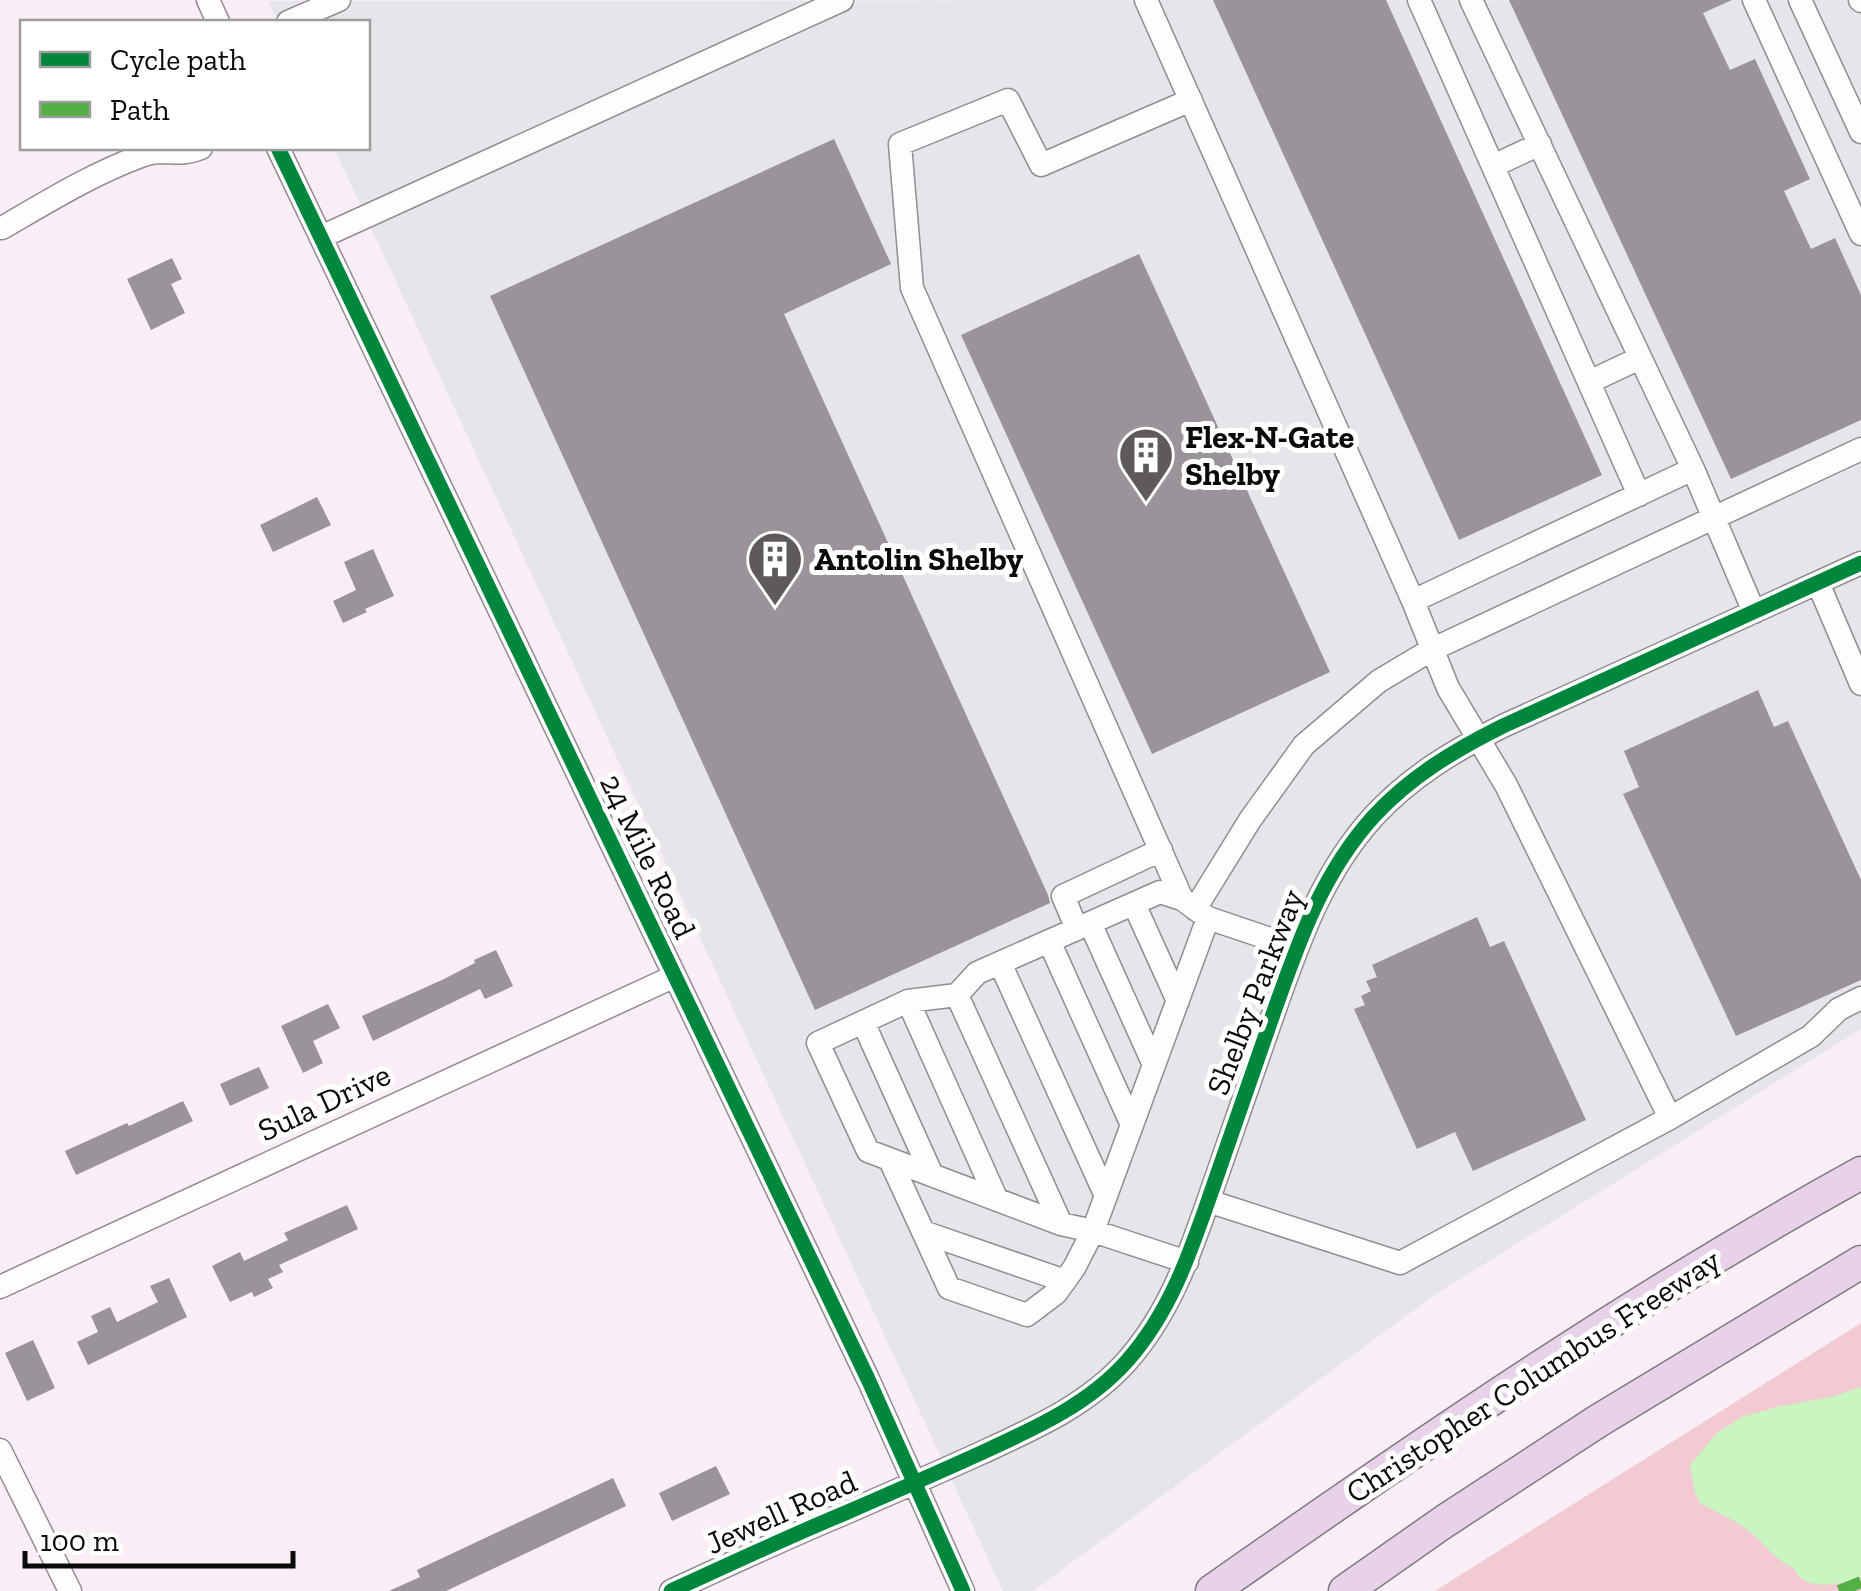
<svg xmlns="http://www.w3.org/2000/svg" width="1861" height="1591" font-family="'Zilla Slab',serif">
<rect width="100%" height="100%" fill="#f9edf6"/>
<!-- industrial -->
<path fill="#e6e5ea" d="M1861,0V1029L1433,1296L1033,1591H1003L334,148H368V22H278L268,1Z"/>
<!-- green -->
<path fill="#f1cbd1" d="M1861,1323V1591H1435Z"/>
<!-- water -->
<path fill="#c9f5c0" d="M1861,1387V1577C1838,1586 1802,1591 1794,1568C1777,1561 1769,1549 1756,1537C1740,1522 1719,1513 1700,1503L1695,1493L1690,1465L1717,1433L1742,1417L1781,1406L1832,1397Z"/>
<!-- building -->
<path fill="#9b939a" d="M1213,0H1386L1602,475L1459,540Z
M1509,0H1732L1703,13L1730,70L1755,59L1810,179L1784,191L1811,249L1835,238L1861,295V420L1731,479Z
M834,139L891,264L784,314L1048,895L1050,903L815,1010L490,296Z
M1139,254L1330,672L1152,754L961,335Z
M172,258L182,279L171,284L185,313L151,330L127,279Z
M317,497L331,525L273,552L260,525Z
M373,549L394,596L365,609L367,612L343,623L333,601L356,590L344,562Z
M1758,690L1774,727L1788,721L1861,880V980L1736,1036L1623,794L1639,787L1624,751Z
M1477,917L1490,947L1504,941L1586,1120L1473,1171L1455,1132L1417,1149L1354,1009L1365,1005L1361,996L1371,991L1366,981L1377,977L1372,965Z
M496,950L513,986L485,999L480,989L373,1041L362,1016L444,979L475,963L474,960Z
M328,1004L340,1028L313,1041L323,1063L303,1073L281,1026Z
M259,1067L269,1088L230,1106L220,1084Z
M183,1101L193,1121L76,1175L65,1151L127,1123L129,1126Z
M347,1205L358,1229L279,1265L283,1272L268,1279L273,1288L254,1297L252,1292L230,1302L212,1266L240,1252L244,1261L288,1240L284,1233Z
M169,1278L187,1317L88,1365L77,1342L98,1332L91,1316L110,1307L117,1322L158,1302L150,1286Z
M33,1340L55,1388L27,1401L5,1353Z
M716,1466L730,1494L672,1521L659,1493Z
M613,1478L626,1506L446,1591H389L420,1577L417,1570Z"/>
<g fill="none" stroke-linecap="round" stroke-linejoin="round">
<!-- minor casing -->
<g stroke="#928c90" stroke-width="25">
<path id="minor" d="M208,0L218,22
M1146,0L1413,601L1448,688L1506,785L1670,1118
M1419,0L1639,495
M1471,0L1693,469L1754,612
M1754,0L1861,234
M1800,0L1861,132
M1860,0L1861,1
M288,22L339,0
M1191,100L1041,165L1008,100L900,144L912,288L1182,899L1208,918L1297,948
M278,148L868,1379L963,1591
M1493,166L1540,144
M2,228C47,202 92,174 141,156C164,147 177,158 201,148
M321,237L842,0
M1589,382L1640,358
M1818,583L1861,684
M1413,601L1693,469
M1182,899L1160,892L977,973L957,995L908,1001L818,1043L868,1151L1061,1224L1093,1231L1187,1262
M1134,904L1178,1001
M1195,909L1250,820L1304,745L1379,681L1431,650L1861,449
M1090,923L1154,1065
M1077,929L1063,896L1161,850
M1049,941L1132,1125
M1000,963L1106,1196
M957,995L1061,1224
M908,1001L997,1200
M863,1022L932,1175
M890,1160L949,1288L1027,1315L1056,1293L1074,1268L1093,1231L1208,918
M1208,1201L1400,1263L1670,1118L1811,1036L1839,1009L1861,998
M923,1232L1065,1281
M0,1287L675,976
M0,1450L70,1591
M671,1591C728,1565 785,1538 843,1514C889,1494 935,1474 981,1453C1033,1429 1088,1405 1127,1361C1172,1310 1191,1250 1213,1187C1232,1133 1251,1078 1270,1023C1296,949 1320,875 1374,816C1411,776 1455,750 1503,726L1861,563"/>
</g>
<!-- highway casing -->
<g stroke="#7f7a7e" stroke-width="35">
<path id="highway" d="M1212,1591C1423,1443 1636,1297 1861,1173
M1345,1591L1445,1521L1598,1421L1861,1262"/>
</g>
<!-- minor -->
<use href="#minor" stroke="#fefcfe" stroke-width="22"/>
<!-- highway -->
<use href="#highway" stroke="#e8d2e9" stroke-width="32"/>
<!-- quiet -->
<path stroke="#54b044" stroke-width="12" stroke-dasharray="25 12" stroke-linecap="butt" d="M1839,1591L1861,1582"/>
<!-- cycleway casing -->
<g stroke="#fff" stroke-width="21">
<path id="cycleway" d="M278,148L868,1379L963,1591
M671,1591C728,1565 785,1538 843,1514C889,1494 935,1474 981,1453C1033,1429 1088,1405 1127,1361C1172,1310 1191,1250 1213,1187C1232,1133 1251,1078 1270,1023C1296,949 1320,875 1374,816C1411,776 1455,750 1503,726L1861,563"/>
</g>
<!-- cycleway -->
<use href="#cycleway" stroke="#00873e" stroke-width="15"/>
</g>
<!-- icons -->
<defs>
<g id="building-pin" transform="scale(2.875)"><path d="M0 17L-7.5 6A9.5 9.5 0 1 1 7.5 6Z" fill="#5e595d" stroke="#fff"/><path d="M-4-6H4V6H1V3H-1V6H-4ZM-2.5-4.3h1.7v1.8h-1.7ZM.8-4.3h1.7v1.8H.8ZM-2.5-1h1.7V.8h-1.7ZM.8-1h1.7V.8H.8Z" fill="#fff"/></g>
</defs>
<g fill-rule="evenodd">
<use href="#building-pin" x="1146" y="455"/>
<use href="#building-pin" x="775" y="559"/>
</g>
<g text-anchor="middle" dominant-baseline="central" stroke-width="10" stroke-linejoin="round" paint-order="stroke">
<!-- poi labels -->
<g font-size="32" font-weight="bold" fill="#0a0a0a" stroke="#fff" text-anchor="start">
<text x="1185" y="437">Flex-N-Gate<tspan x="1185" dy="37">Shelby</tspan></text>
<text x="814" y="559">Antolin Shelby</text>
</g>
<!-- street labels -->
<g font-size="32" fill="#0a0a0a" stroke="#fff">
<text transform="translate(648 856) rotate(64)">24 Mile Road</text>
<text transform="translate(1255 992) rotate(-69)">Shelby Parkway</text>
<text transform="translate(324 1102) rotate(-25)">Sula Drive</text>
<text transform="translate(1533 1376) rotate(-33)">Christopher Columbus Freeway</text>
<text transform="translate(781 1512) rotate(-24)">Jewell Road</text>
</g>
</g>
<!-- legend -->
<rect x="20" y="20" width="350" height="130" fill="#ffffff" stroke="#9d9d9d" stroke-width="2.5"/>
<rect x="40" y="52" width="50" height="15" fill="#00873e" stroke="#9d9d9d" stroke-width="2.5"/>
<text x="110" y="70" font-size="30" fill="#0a0a0a">Cycle path</text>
<rect x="40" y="102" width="50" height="15" fill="#54b044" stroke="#9d9d9d" stroke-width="2.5"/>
<text x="110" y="120" font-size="30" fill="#0a0a0a">Path</text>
<!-- scale -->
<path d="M25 1551v15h268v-15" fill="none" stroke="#0a0a0a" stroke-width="5"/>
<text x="40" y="1551" font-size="30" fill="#0a0a0a" stroke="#ffffff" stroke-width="8" paint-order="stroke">100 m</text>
</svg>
